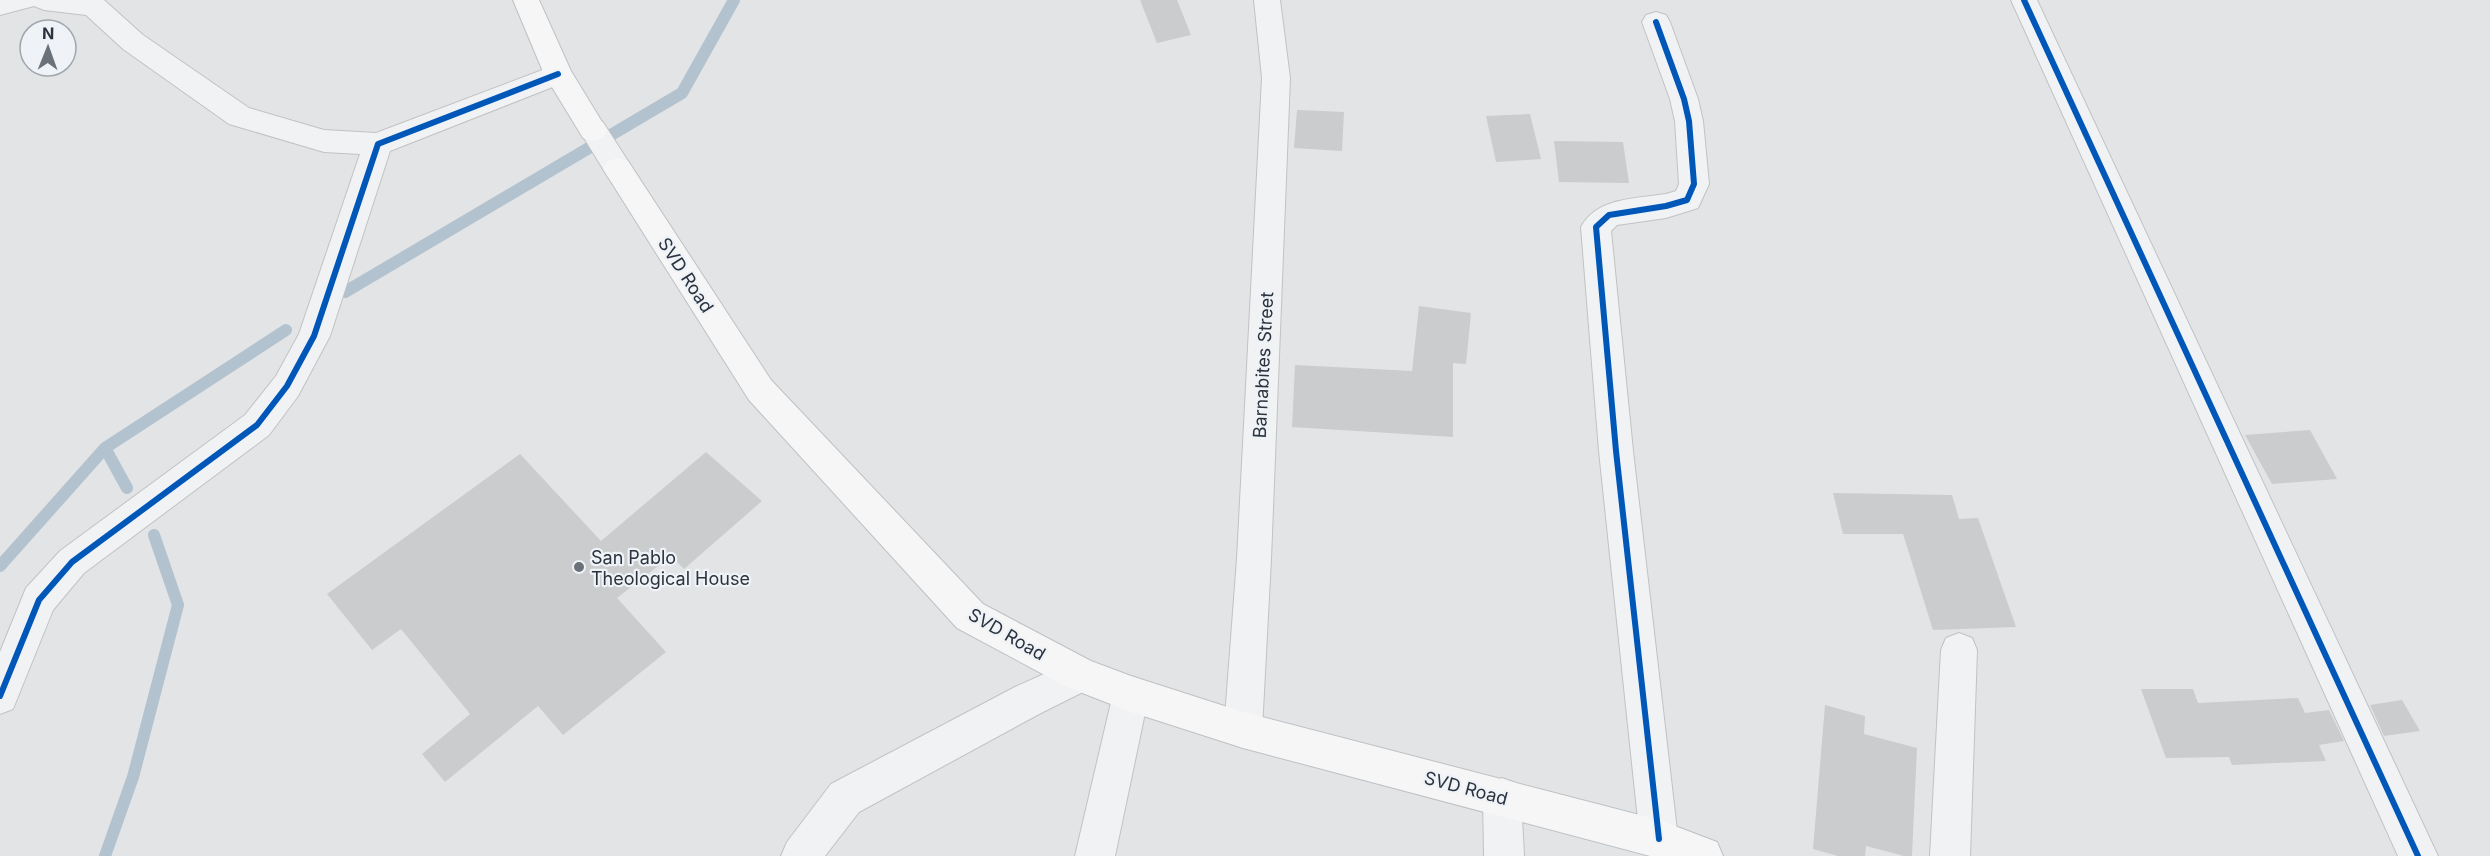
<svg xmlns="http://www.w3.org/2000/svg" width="2490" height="856" font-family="Inter,sans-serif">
<rect width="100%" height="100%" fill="#e2e4e6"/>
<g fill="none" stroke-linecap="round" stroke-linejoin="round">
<!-- stream -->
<path stroke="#b2c2cf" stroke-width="12" d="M345,292L682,93L734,0
M105,448L127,488
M0,566L105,448L286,330
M105,856L133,777L178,605L154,535"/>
</g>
<!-- building -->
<path fill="#caccce" d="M1140,0H1177L1191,35L1157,43Z
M1297,110L1344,112L1342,151L1294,148Z
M1530,114L1541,159L1496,162L1486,116Z
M1554,141L1623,142L1629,183L1559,182Z
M1419,306L1471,313L1466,364L1453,363V437L1292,427L1295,365L1412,371Z
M2310,430L2337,479L2272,484L2245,435Z
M706,452L762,501L684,569L671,556L617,598L666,652L563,735L538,706L445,782L422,754L470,714L401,629L372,650L327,594L520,454L601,541Z
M1833,493L1952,495L1959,519L1978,518L2016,627L1933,630L1903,534H1843Z
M2141,689H2193L2198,703L2298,698L2305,713L2329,710L2344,741L2319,745L2326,761L2232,765L2229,757L2166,758Z
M2402,700L2420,731L2384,736L2370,705Z
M1825,705L1865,716L1864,734L1917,748L1912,856H1904L1866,846L1865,856H1838L1813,849Z"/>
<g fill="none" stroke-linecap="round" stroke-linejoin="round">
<!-- minor casing -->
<g stroke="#c0c2c4" stroke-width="2">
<path id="minor" d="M0,0H104L143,35L249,108L324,130L376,133L558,64L568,67L572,74L568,81L390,151L330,336L298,396L269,435L84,573L53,610L13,709L0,714V652L26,588L60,551L245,415L276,376L299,334L360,154L324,152L229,124L123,49L86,15L44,10L34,6L0,15Z
M1254,0H1280L1290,78L1271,559L1262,730L1256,743L1243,748L1230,743L1224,730L1237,559L1262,78Z
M2011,0H2037L2438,856H2398Z
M1656,12L1666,15L1670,22L1698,99L1703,121L1709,184L1698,208L1666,218L1617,225L1611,231L1633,451L1678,839L1673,853C1663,856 1655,856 1645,853L1640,839L1599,451L1581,227C1597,197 1636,199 1666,194L1676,191L1679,184L1675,121L1670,99L1642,22L1646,15Z
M593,119L603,122L633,169L628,177L618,180L608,177L579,130L583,122Z
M1959,633L1972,638L1977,650L1970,856H1930L1941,650L1946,638Z
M1080,658L1093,663L1098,675L1093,687L1041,713L859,812L825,856H781L787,842L831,784L1015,687Z
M1131,676L1144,681L1149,694L1115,856H1075L1113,694L1118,681Z
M1502,778L1516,783L1521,797L1524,856H1484L1483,797L1488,783Z"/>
</g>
<!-- major casing -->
<g stroke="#bec1c4" stroke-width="2">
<path id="major" d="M513,0H539L571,71L607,130L603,138L593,141L583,138L544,74Z
M618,158L628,161L771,380L983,604L1091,661L1131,676L1243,712L1659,820L1717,842L1723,856H1650L1243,748L1131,712L1067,687L957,628L749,400L608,177L603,169L608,161Z"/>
</g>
<!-- minor -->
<use href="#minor" fill="#f1f2f4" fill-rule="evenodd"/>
<!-- major -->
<use href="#major" fill="#f6f6f6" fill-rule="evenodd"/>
<!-- cycleway casing -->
<g stroke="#eff2f6" stroke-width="10">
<path id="cycleway" d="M2024,0L2418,856
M1656,22L1684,99L1689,121L1694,184L1687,200L1666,206L1609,215L1596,227L1616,451L1659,839
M0,696L39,600L72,562L257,425L287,386L314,336L378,144L558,74"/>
</g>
<!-- cycleway -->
<use href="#cycleway" stroke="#0057b8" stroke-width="6"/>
</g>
<!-- markers -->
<circle fill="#6a7179" stroke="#eff2f6" stroke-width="2" cx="579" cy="567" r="6"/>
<g text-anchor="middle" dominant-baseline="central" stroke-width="4.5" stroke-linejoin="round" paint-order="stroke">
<!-- street labels -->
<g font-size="18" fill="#2a333e" stroke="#eff2f6">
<text transform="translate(686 275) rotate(57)">SVD Road</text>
<text transform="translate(1263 365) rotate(-87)">Barnabites Street</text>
<text transform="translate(1007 634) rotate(30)">SVD Road</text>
<text transform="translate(1466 788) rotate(15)">SVD Road</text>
</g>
<!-- poi labels -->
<g font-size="18" fill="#2a333e" stroke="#eff2f6" text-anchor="start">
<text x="591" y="557">San Pablo<tspan x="591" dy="21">Theological House</tspan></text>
</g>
</g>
<!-- north arrow -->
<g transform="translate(48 48) rotate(1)"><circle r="28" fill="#eff2f6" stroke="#a0a6ac" stroke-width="1.5"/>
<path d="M0-4.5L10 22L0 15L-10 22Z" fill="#6a7179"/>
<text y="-9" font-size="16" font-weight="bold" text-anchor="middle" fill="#2a333e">N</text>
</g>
</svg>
